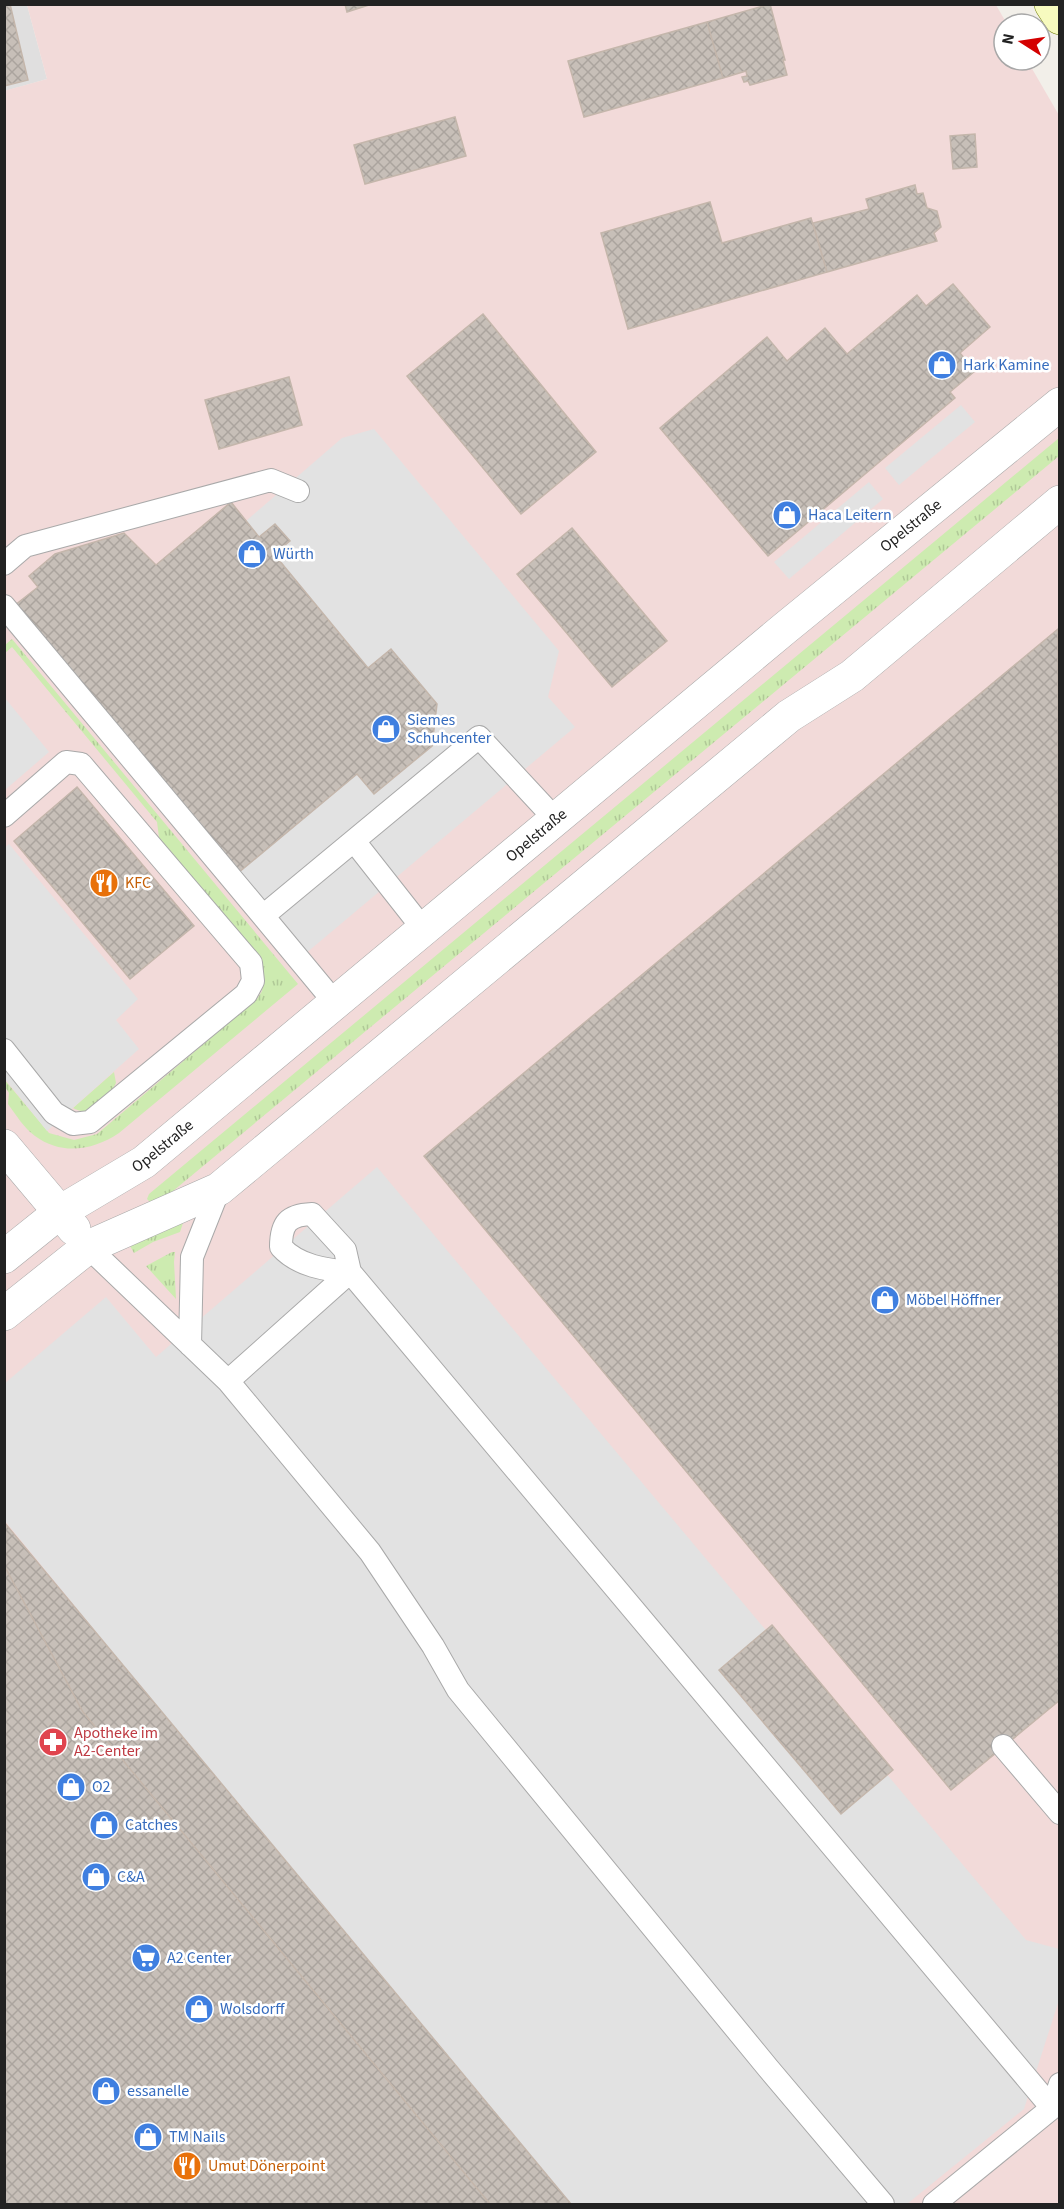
<svg xmlns="http://www.w3.org/2000/svg" width="1064" height="2209" font-family="'Source Sans 3',sans-serif">
<defs>
<pattern id="grass-tufts" width="24" height="20" patternUnits="userSpaceOnUse" patternTransform="scale(1.5)"><rect width="24" height="20" fill="#cdebb0"/><path d="M3 7l-1-3M5 7V3M7 7l1-3M15 17l-1-3M17 17v-4M19 17l1-3" fill="none" stroke="#b0c997"/></pattern>
<pattern id="building-cross-hatch" width="8" height="8" patternUnits="userSpaceOnUse" patternTransform="scale(1.5)"><rect width="8" height="8" fill="#c7bfb8"/><path d="M0 0l8 8M0 8l8-8" fill="none" stroke="#aba49e"/></pattern>
</defs>
<rect width="100%" height="100%" fill="#f2efe9"/>
<!-- residential -->
<path fill="#e0dfdf" d="M5,5H27L47,79L5,91Z"/>
<!-- commercial -->
<path fill="#f2dad9" d="M27,5H996L1007,24H1004V60H1027L1060,117L1059,2204H5L4,91L47,79Z"/>
<!-- grass -->
<path fill="url(#grass-tufts)" d="M1059,438V456L167,1196L152,1204L147,1199L149,1194Z
M12,639L298,984L119,1133C94,1150 62,1156 35,1136C24,1128 16,1115 8,1104L9,1093L5,1087L4,1079L49,1133L74,1140L97,1134L257,999L262,991L263,981L160,845L157,822L12,647L5,653V645Z
M114,1072L116,1083C112,1091 97,1108 87,1111C82,1112 77,1110 73,1108Z
M183,1223L180,1232L153,1242L134,1253L130,1246Z
M172,1252H175L174,1262L176,1299L146,1266Z"/>
<!-- parking -->
<path fill="#e2e2e2" d="M961,405L975,422L899,485L885,468Z
M374,429L559,651L548,697L575,727L305,954L238,873L357,774L374,794L432,746L437,704L391,649L368,668L274,554L289,542L259,537L246,521L342,438Z
M869,482L883,499L789,579L774,562Z
M5,698L49,752L5,790H4Z
M9,844L138,999L116,1020L139,1049L47,1131L5,1079L4,848Z
M377,1167L1026,1940L1059,1949V2000L1024,2109L907,2204H565L5,1521L4,1384L106,1297L156,1357Z"/>
<!-- building -->
<path fill="url(#building-cross-hatch)" stroke="#c4b6ab" stroke-width="1.5" d="M4,4H10L28,80L4,86Z
M345,4H372L347,12Z
M770,4L785,60H783L787,75L750,85L748,81L744,82L742,77L747,76L746,71L723,78L707,22Z
M707,22L723,78L584,117L568,61Z
M455,117L466,156L365,184L354,145Z
M975,134L977,167L953,169L950,136Z
M915,185L917,194L923,193L927,208L937,211L941,227L934,233L937,241L827,272L813,223L869,209L866,199Z
M710,202L722,243L811,218L827,272L628,329L601,233Z
M953,284L990,327L960,353L975,371L950,392L955,398L768,556L660,428L767,337L787,361L825,328L847,354L917,295L926,306Z
M483,314L596,452L521,514L407,376Z
M289,377L302,425L219,449L205,400Z
M231,502L259,537L275,524L290,541L274,554L368,668L391,649L437,704L432,746L374,794L357,774L238,873L15,605L38,587L29,576L55,554L124,533L156,565Z
M572,528L667,641L612,687L517,574Z
M1058,629L1060,1700L951,1790L424,1156Z
M77,787L194,926L130,979L14,841Z
M4,1522L571,2204H490L83,1712L4,1565Z
M4,1565L83,1712L490,2204H4Z
M772,1625L893,1770L841,1814L719,1670Z"/>
<g fill="none" stroke-linecap="round" stroke-linejoin="round">
<!-- lane casing -->
<g stroke="#a9a9a9" stroke-width="24">
<path id="lane" d="M4,564L25,546L271,480L298,491
M4,606L263,916
M4,816L66,762L81,764L251,963L253,981L246,994L90,1122L73,1124L54,1113L4,1050
M354,841L424,930
M336,1004L263,916L479,737L556,820
M88,1247L228,1381L370,1552L433,1646L458,1690L768,2068L883,2204
M350,1272C326,1270 298,1266 281,1247C281,1223 288,1215 312,1214L345,1250L350,1272L1052,2108
M190,1345L192,1257L219,1189
M228,1381L350,1272
M1003,1746L1060,1813
M934,2204L1052,2108L1060,2084"/>
</g>
<!-- street casing -->
<g stroke="#a9a9a9" stroke-width="34">
<g id="street">
<path d="M4,1146L74,1229"/>
<path id="s1" d="M4,1257L60,1212L144,1162L784,629L1060,404"/>
<path d="M4,1314L88,1247L219,1189L789,716L852,676L1060,502"/>
</g>
</g>
<!-- secondary casing -->
<g stroke="#707d05" stroke-width="34">
<path id="secondary" d="M1051,4L1060,18"/>
</g>
<!-- lane -->
<use href="#lane" stroke="#fff" stroke-width="22"/>
<!-- street -->
<use href="#street" stroke="#fff" stroke-width="33"/>
<!-- secondary -->
<use href="#secondary" stroke="#f7fabf" stroke-width="33"/>
</g>
<!-- icons -->
<defs>
<g id="shop-disc" transform="scale(1.5)"><circle r="9.5" fill="#3f7fe0" stroke="#fff"/><path d="M-5-2.5h2.3a2.7 3.5 0 0 1 5.4 0H5L5.5 6h-11ZM-1.5-2.5h3a1.5 2.3 0 0 0-3 0Z" fill="#fff"/></g>
<g id="restaurant-disc" transform="scale(1.5)"><circle r="9.5" fill="#e8710a" stroke="#fff"/><path d="M-5-6h1v4h1v-4h1v4h1v-4h1v5L-1.5 .5V6h-2V.5L-5-1ZM5-6V6H3V1.5H1.5Q1.5-4 5-6Z" fill="#fff"/></g>
<g id="pharmacy-disc" transform="scale(1.5)"><circle r="9.5" fill="#e0444e" stroke="#fff"/><path d="M-2-6h4v4h4v4h-4v4h-4v-4h-4v-4h4Z" fill="#fff"/></g>
<g id="supermarket-disc" transform="scale(1.5)"><circle r="9.5" fill="#3f7fe0" stroke="#fff"/><path d="M-6-5.5h2.5l.6 2H6L4.5 2H-2.5L-4.4-4H-6ZM-1.5 3.2a1.3 1.3 0 1 0 .1 0ZM3 3.2a1.3 1.3 0 1 0 .1 0Z" fill="#fff"/></g>
</defs>
<g fill-rule="evenodd">
<use href="#shop-disc" x="942" y="365"/>
<use href="#shop-disc" x="787" y="515"/>
<use href="#shop-disc" x="252" y="554"/>
<use href="#shop-disc" x="386" y="729"/>
<use href="#restaurant-disc" x="104" y="883"/>
<use href="#shop-disc" x="885" y="1300"/>
<use href="#pharmacy-disc" x="53" y="1742"/>
<use href="#shop-disc" x="71" y="1787"/>
<use href="#shop-disc" x="104" y="1825"/>
<use href="#shop-disc" x="96" y="1877"/>
<use href="#supermarket-disc" x="146" y="1958"/>
<use href="#shop-disc" x="199" y="2009"/>
<use href="#shop-disc" x="106" y="2091"/>
<use href="#shop-disc" x="148" y="2137"/>
<use href="#restaurant-disc" x="187" y="2166"/>
</g>
<g text-anchor="middle" dominant-baseline="central" stroke-width="5" stroke-linejoin="round" paint-order="stroke">
<!-- shop labels -->
<g font-size="16" fill="#366cbe" stroke="#fff" text-anchor="start">
<text x="963" y="365">Hark Kamine</text>
<text x="808" y="515">Haca Leitern</text>
<text x="273" y="554">Würth</text>
<text x="407" y="720">Siemes<tspan x="407" dy="18">Schuhcenter</tspan></text>
<text x="906" y="1300">Möbel Höffner</text>
<text x="92" y="1787">O2</text>
<text x="125" y="1825">Catches</text>
<text x="117" y="1877">C&amp;A</text>
<text x="167" y="1958">A2 Center</text>
<text x="220" y="2009">Wolsdorff</text>
<text x="127" y="2091">essanelle</text>
<text x="169" y="2137">TM Nails</text>
</g>
<!-- street labels -->
<g font-size="16" fill="#222" stroke="#fff">
<text stroke="none"><textPath href="#s1" startOffset="1166">Opelstraße</textPath></text>
<text stroke="none"><textPath href="#s1" startOffset="680">Opelstraße</textPath></text>
<text stroke="none"><textPath href="#s1" startOffset="194">Opelstraße</textPath></text>
</g>
<!-- food labels -->
<g font-size="16" fill="#c56008" stroke="#fff" text-anchor="start">
<text x="125" y="883">KFC</text>
<text x="208" y="2166">Umut Dönerpoint</text>
</g>
<!-- health labels -->
<g font-size="16" fill="#be3a42" stroke="#fff" text-anchor="start">
<text x="74" y="1733">Apotheke im<tspan x="74" dy="18">A2-Center</tspan></text>
</g>
</g>
<!-- border -->
<rect width="1064" height="2209" fill="none" stroke="#222222" stroke-width="12"/>
<!-- north arrow -->
<g transform="translate(1022 42) rotate(282)"><circle r="28" fill="#ffffff" stroke="#a7a7a7" stroke-width="1.5"/>
<path d="M0-4.5L10 22L0 15L-10 22Z" fill="#d40000"/>
<text y="-9" font-size="16" font-weight="bold" text-anchor="middle" fill="#222222">N</text>
</g>
</svg>
